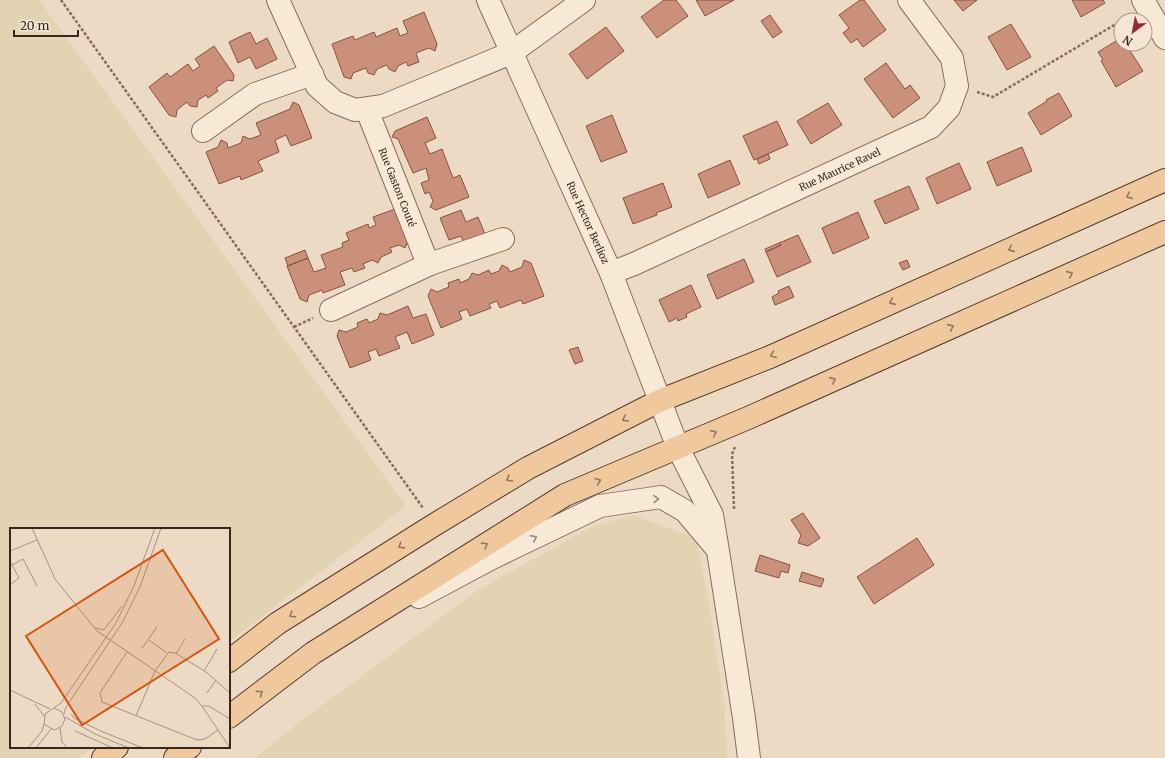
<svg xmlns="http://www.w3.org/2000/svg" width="1165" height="758" font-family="Merriweather,serif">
<rect width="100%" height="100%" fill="#eddac4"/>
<!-- farmland -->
<path fill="#e2d3b2" d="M0,0H39L406,506L229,642V529H11V747H93L78,758H0Z
M633,515L697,539L710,610L724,703L727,758H255L301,721L478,590L591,527Z"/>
<!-- building -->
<path fill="#ca907b" stroke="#865241" d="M664,0H676L688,16L657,38L641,17Z
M696,0H734L705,16Z
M860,0H864L886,30L863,47L857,39L851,43L843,33L849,28L839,15Z
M954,0H977L963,11Z
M1072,0H1103L1105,3L1081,17Z
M424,12L437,44L435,51L429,48L416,53L419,62L408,66L406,62L398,66L395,72L389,69L387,65L377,69L374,75L368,73L366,68L353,73L351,79L344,77L332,44L353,36L355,40L374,32L376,37L397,28L400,36L408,33L403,21Z
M770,15L782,32L773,38L761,21Z
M1011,24L1031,57L1007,70L988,37Z
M606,27L624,51L587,79L569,54Z
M250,32L256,44L267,38L277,59L256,69L250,57L238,63L229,42Z
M1121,38V44L1127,46L1143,71L1116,87L1101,61L1103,60L1098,52Z
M214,46L234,75L233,81L227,80L216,88L218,91L208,98L206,95L198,100L197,107L190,106L187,102L177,110L176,117L169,115L149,87L167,73L170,77L188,64L193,71L200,66L195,59Z
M886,63L905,89L910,85L920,98L893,118L864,79Z
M1059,93L1072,116L1041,135L1028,113L1047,101L1046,100Z
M293,102L299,105L312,138L291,146L286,135L275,140L279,152L258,161L263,171L241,180L240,176L219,184L206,152L218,147L221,140L227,143L228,148L241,143L243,136L250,139L261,135L256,123L290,109Z
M828,103L842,125L811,144L797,121Z
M612,115L627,152L601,162L586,126Z
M427,117L436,138L425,143L430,154L442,149L453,178L460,175L469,197L436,210L430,207L433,201L429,192L425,194L421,183L429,180L426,168L413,173L398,139L392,137L395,131Z
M777,121L788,145L754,160L743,136Z
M1022,147L1032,171L997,186L987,162Z
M768,154L770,159L759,164L757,159Z
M730,160L740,184L708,198L698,174Z
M959,163L971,189L937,204L926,178Z
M663,183L672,207L656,213L657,215L633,224L623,198Z
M909,186L919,209L885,224L874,201Z
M395,209L408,241L405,248L399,245L390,248L392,252L381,257L378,263L372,260L363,264L365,268L354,272L352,268L340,272L345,285L323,293L322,290L309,295L307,302L300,299L287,266L308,258L314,272L326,268L321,255L343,247L342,243L349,240L346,233L368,224L369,228L376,225L373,217Z
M461,210L466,222L478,217L487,239L466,247L461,236L449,240L440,218Z
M858,212L869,238L833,254L822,228Z
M798,235L811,262L777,277L766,252L781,245L779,243Z
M779,243L781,245L766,252L765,249Z
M305,250L308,258L288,266L285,258Z
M744,259L754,282L717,299L707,275Z
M524,260L531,263L544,296L523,304L521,300L500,308L497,301L489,304L491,308L470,316L467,309L459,312L462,319L441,328L428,296L431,289L437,292L449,287L448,283L459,279L460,283L469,279L472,273L478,275L489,270L491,274L499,271L502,265L508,268L510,272L522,267Z
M907,260L910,267L903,270L899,263Z
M691,285L701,307L686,314L687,317L678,321L677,318L669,322L659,300Z
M789,286L794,297L775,305L772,297L779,293L778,291Z
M408,306L413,318L426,314L434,335L412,344L407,332L395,337L400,348L379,356L376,349L368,352L371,360L350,368L337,336L339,330L346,332L358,327L357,323L367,319L369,323L378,319L380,313L387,315Z
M578,347L583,361L575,364L569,350Z
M803,513L820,538L808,546L798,543L801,535L791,520Z
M917,538L934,565L874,604L857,577Z
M760,555L790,565L788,573L781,571L779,578L755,571Z
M802,572L824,579L821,587L799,581Z"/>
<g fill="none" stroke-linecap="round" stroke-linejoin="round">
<!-- minor casing -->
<g stroke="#876c5b" stroke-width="24">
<g id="minor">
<path d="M278,0L317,86L335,102L355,110L383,106L511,53L584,0"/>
<path id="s1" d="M488,0L611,273L678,448L712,515L718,551L744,718L749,758"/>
<path d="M1143,0L1165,38"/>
<path id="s2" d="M367,110L424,254L430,264"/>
<path d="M203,131L255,94L312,74"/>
<path id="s3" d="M611,273L634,264L931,127L949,108L957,86L952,58L909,0"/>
<path d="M331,310L430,264L503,239"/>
<path d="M419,597L492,558L600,506L661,497L685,511L717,549"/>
</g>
</g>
<!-- major casing -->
<g stroke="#553b2f" stroke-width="24">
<path id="major" d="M229,661L278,623L434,525L528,468L659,401L770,357L1165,180
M229,717L313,653L565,495L748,418L1165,232
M103,758L117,747
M175,758L190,747"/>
</g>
<!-- path -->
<path stroke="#876c5b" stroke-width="2.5" stroke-dasharray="3 2" stroke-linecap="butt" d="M61,0L423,508
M977,92L993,97L1121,21
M294,327L313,318
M734,509L732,454L735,447"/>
<!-- minor -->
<use href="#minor" stroke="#f8e9d7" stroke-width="22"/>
<!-- major -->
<use href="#major" stroke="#efc99d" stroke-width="22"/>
</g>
<!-- one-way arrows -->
<defs><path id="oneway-chevron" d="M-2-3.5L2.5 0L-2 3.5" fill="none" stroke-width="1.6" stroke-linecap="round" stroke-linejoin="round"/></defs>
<g stroke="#94785e">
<use href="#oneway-chevron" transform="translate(1129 196) rotate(156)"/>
<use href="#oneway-chevron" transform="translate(1011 249) rotate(156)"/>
<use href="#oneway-chevron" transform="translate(1070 274) rotate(-24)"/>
<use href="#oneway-chevron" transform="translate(892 302) rotate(156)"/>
<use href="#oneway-chevron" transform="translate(951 327) rotate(-24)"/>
<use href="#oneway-chevron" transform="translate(773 355) rotate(157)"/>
<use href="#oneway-chevron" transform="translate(833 380) rotate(-24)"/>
<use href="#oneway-chevron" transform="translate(625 419) rotate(153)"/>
<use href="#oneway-chevron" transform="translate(714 433) rotate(-24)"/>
<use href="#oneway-chevron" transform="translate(509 479) rotate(149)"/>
<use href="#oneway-chevron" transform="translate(598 481) rotate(-22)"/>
<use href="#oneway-chevron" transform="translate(485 545) rotate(-32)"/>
<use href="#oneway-chevron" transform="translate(401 546) rotate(148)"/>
<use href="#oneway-chevron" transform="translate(292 615) rotate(148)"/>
<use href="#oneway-chevron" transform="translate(260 693) rotate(-37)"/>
</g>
<g stroke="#98887b">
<use href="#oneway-chevron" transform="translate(656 499) rotate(-2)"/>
<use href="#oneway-chevron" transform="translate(534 538) rotate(-26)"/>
</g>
<g text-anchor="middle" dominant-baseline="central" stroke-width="3" stroke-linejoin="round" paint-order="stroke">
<!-- street labels -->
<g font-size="10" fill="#38271f" stroke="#f5e6d4">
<text stroke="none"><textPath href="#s3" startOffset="251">Rue Maurice Ravel</textPath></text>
<text stroke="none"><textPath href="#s2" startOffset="83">Rue Gaston Couté</textPath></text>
<text stroke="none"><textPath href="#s1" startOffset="244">Rue Hector Berlioz</textPath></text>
</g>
</g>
<!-- overview -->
<g transform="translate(10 528)">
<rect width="220" height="220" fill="#eddac4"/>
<path fill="none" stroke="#a59282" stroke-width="1" d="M22,0L45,51L87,103L185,170L192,178H199L220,191M0,23L27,12M0,33L9,50L0,57M2,37L13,31L27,58M85,100L94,102L112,78M139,112L157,125M132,120L147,99M117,124L90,165L92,174L187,212L195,211L208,202M166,126L175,111M194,143L207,121M0,162L40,181M197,165L206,152M25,176L34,188M192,178L220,220M44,180L52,184L55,191L52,198L44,202L34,196L35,186L51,175L106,95L124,58L145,0M54,186L56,179L112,95L130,59L151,0M61,186L64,190L93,204L133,220M126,188L145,143L159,124L165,125L196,144L220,165M55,189L85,206L119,220M50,200L52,214L57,220M65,203L103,220M18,220L32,203L34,196M26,220L41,201"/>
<path fill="#d6540e" fill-opacity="0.15" stroke="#d6540e" stroke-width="2" d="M153,22L209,111L72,197L16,108Z"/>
<rect width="220" height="220" fill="none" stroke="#38271f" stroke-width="2"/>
</g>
<!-- north arrow -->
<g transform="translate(1133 32) rotate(212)"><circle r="19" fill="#f5e6d4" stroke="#a99a8c"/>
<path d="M0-3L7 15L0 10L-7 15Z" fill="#952c3d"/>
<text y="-6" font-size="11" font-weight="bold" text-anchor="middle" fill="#38271f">N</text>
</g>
<!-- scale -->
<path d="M14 30v6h64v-6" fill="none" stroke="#38271f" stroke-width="2"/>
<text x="20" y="30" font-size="12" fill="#38271f" stroke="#f5e6d4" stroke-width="3" paint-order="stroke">20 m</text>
</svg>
